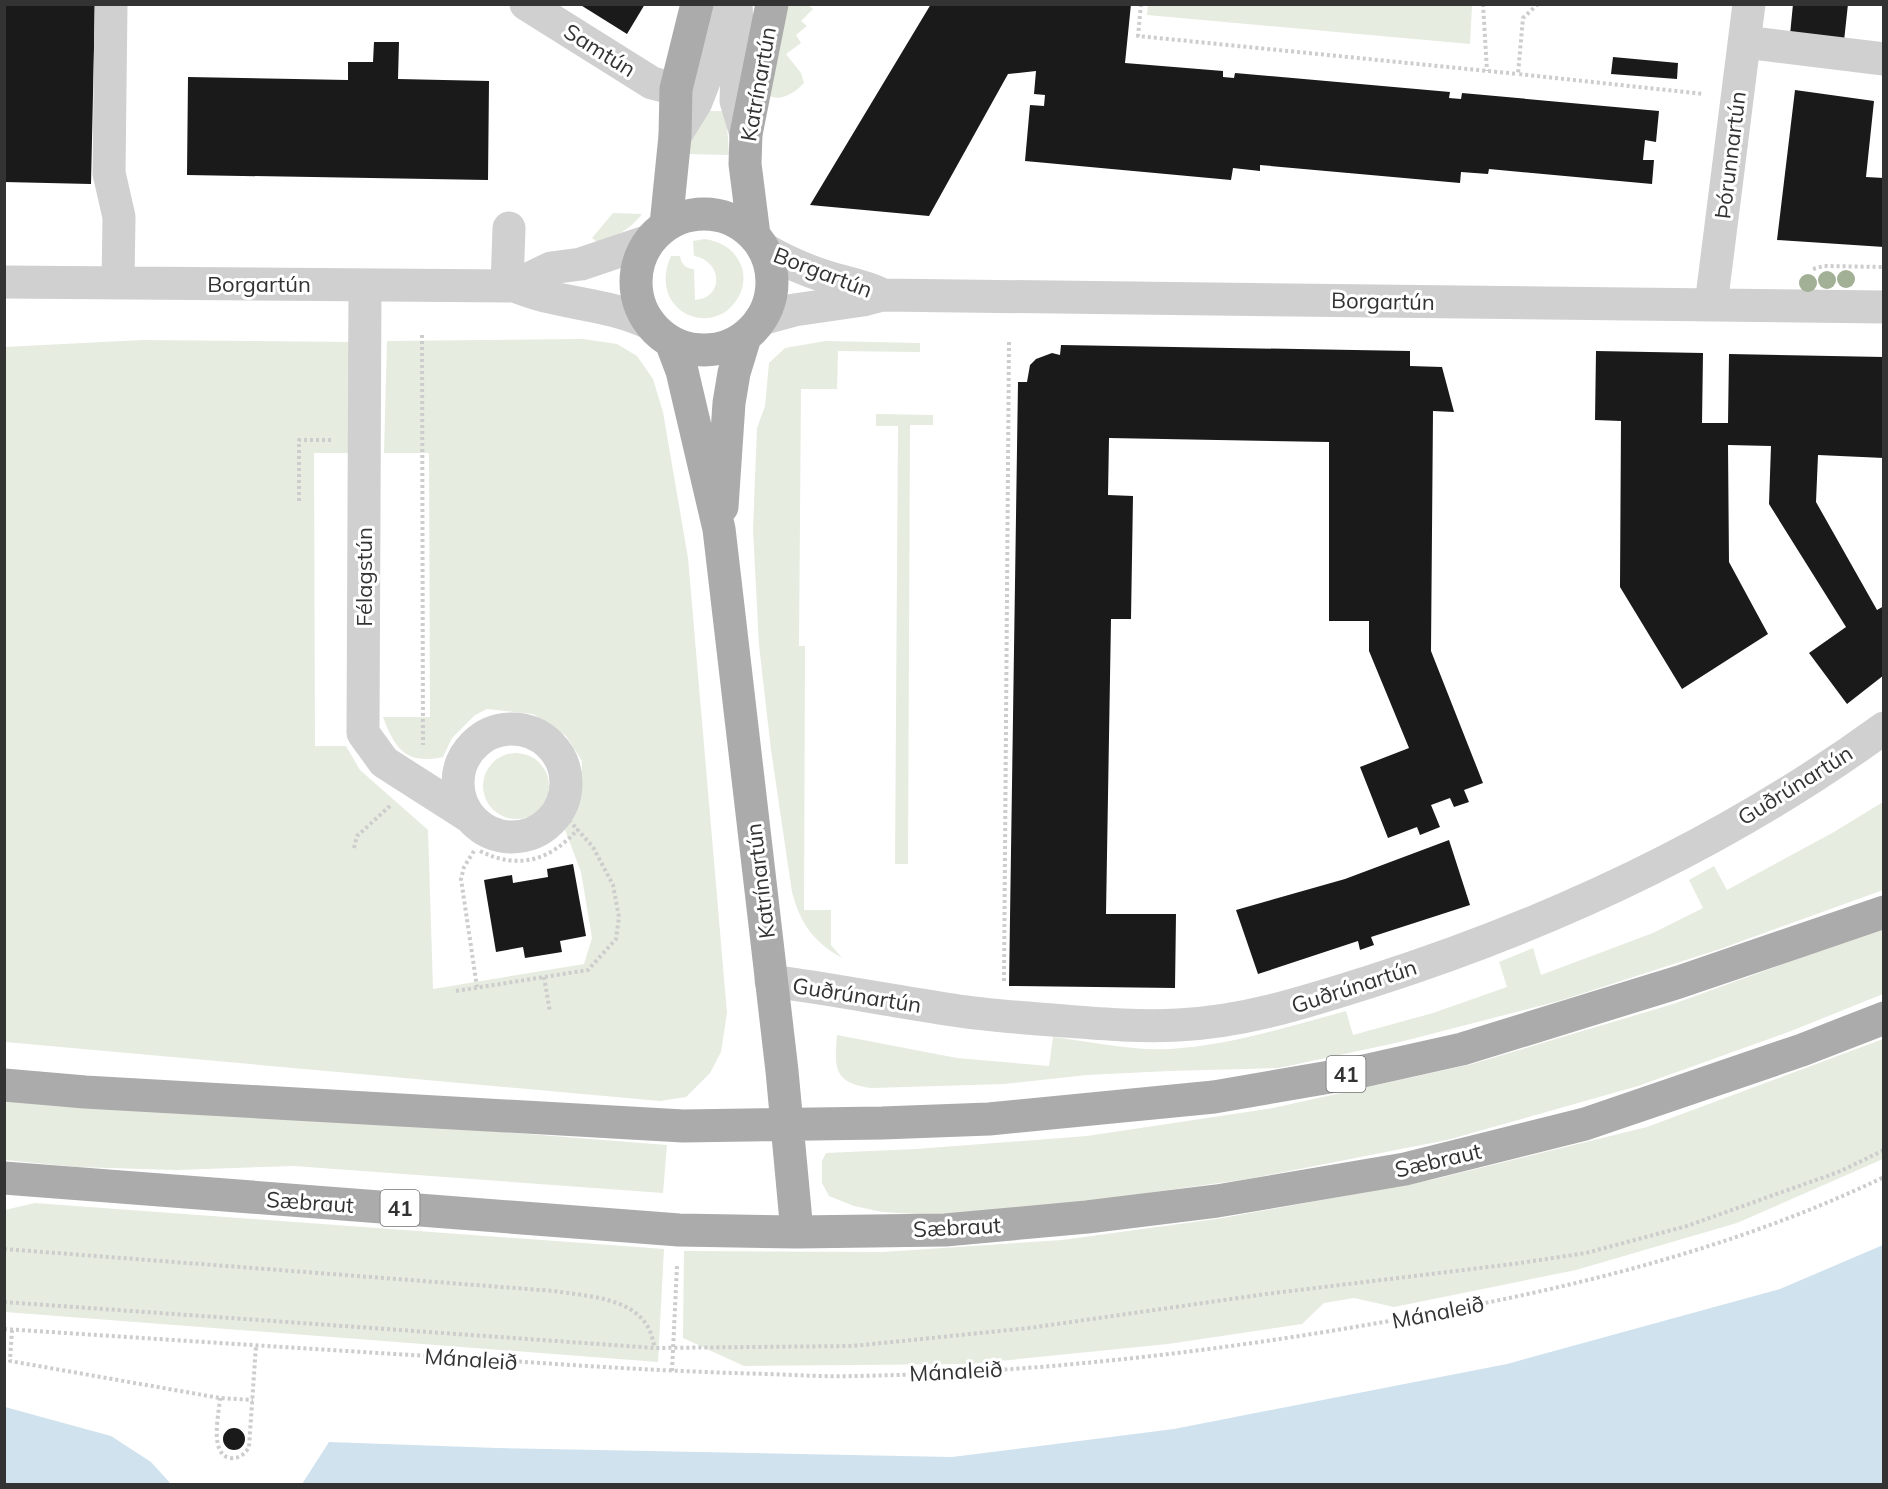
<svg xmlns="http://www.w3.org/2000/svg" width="1888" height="1489" font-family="Mulish,sans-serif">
<rect width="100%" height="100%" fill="#fff"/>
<!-- green -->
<path fill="#e6ecdf" d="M1148,4L1472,5L1470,44L1147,15Z
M784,5H808L813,9L801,21L807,26L796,35L801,43L786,54L801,73L804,83C796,92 779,103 768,95Z
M709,111H726L729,155L686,154V142Z
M613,213L642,214C630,230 616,236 598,243L592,238Z
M705,239C722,242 734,249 741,265C745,274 744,287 739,296C714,342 646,311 671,256H680C681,264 686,269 694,269L695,300C724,298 723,261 694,256L693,241Z
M583,339L617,344L637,356L653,379L663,412L688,558L727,1013L721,1052L710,1073L686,1097L660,1101L5,1042L4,347L142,340L350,342L351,453H314L315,746H346L360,770L428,830L433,989L584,964L592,938L581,872L565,830L575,811L581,791L582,761L566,736L533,714L487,709L475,715L452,738L443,757C406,765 395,749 383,717H430L429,453H384L387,341Z
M825,341L920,343V352L838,351L837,389H801L799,646H805L804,910H831V945L842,958C813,941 801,925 792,892L771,750L759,645L753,530L757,428L765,406L769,363L785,348Z
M876,414L933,415V425H910L908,864H895L898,426H876Z
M483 786a33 33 0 1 1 66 0a33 33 0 1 1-66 0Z
M1883,802V890L1720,949L1559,1001L1400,1042L1279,1068L1169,1071L1087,1075L1004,1084L871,1088C834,1083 834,1068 837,1035L957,1058L1049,1066L1053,1037C1092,1042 1132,1051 1171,1049C1231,1045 1288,1027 1346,1011L1353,1035L1433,1013L1507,987L1499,962L1533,948L1541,975L1653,933L1703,908L1689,880L1714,866L1727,890L1834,832Z
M1883,928V994L1791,1031L1638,1086L1447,1140L1248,1179L1067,1204L933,1215L882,1212L854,1206L829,1196L822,1183V1161L826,1153L916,1149L1087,1136L1273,1108L1472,1064L1673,1004Z
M1883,1039V1159L1737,1223L1576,1270L1394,1307L1354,1298L1324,1303L1302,1324L1168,1344L970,1364L744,1366L683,1338L684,1251L883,1252L1062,1240L1223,1218L1431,1180L1647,1127Z
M4,1093L667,1145L663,1193L294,1166L176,1170L77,1167L5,1160Z
M35,1203L664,1249L658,1362L5,1312V1210Z"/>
<!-- water -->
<path fill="#cfe2ee" d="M1883,1245V1484H302L329,1442L497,1448L952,1457L1174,1429L1507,1364L1780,1289Z
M5,1407L111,1436L151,1462L171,1484H5Z"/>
<!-- building -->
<path fill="#1a1a1a" d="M4,4H95L91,184L4,182Z
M579,4H645L627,34Z
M931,4H1131L1125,63L1223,71V77L1234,78L1235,73L1450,92L1449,98L1461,99L1462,93L1659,111L1656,142L1645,140L1643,160H1654L1652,184L1489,169L1488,174L1461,172L1460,183L1260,165V171L1233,168L1231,180L1025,161L1030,105L1044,106L1045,95L1034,94L1036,71L1008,74L929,216L810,205Z
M1793,4H1848L1844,41L1790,35Z
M374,42H399L398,79L489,81L488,180L187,175L188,77L348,80V62H373Z
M1613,57L1678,63L1677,79L1611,74Z
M1795,90L1874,101L1866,177L1884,178V247L1777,240Z
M1061,345L1410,351V366L1442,367L1454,412L1433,411L1431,651L1483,783L1464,790L1469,802L1454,807L1450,798L1431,805L1440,827L1420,835L1417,827L1388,838L1360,767L1409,748L1369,651V621H1329V442L1109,438L1108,495L1133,496L1131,619H1111L1106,914H1176L1175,988L1009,986L1018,382H1027L1030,365L1036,359L1052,353L1060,355Z
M1596,351L1703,353L1702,423H1728L1729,354L1884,357V458L1818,455L1816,502L1877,610L1884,606V675L1847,704L1809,653L1846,627L1769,504L1771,446L1728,445L1729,562L1768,634L1682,689L1620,587L1621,421L1595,420Z
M1449,840L1470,905L1371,937L1374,945L1360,950L1358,941L1258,974L1236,910L1345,879Z
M573,864L586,936L560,941L562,952L525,958L523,947L496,952L484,880L512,875L513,883L548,877L547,869Z
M223 1439a11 11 0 1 1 22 0a11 11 0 1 1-22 0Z"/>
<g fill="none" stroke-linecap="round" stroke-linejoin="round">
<!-- path -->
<path stroke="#cdcdcd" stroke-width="4" stroke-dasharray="3 3" stroke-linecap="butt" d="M1141,4L1138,36L1518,74
M1483,4L1487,71
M1538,4L1523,18L1518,74L1704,94
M1813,269L1824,266L1884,267
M422,335L423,745
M299,501V440H331
M354,848L357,836L390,806
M474,851L464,867L461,879L477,987
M480,851C518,870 550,861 578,829
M544,977L550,1012
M1004,981L1009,339
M456,991L588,970L616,939L619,917L613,885L593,847L559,809
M4,1249L554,1291C585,1296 633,1297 649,1329C652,1335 653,1342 655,1348
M4,1302L655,1348L853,1346L1029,1328L1266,1294L1513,1264L1586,1253L1687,1226L1841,1171L1884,1150
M4,1329C173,1340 342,1351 511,1361C597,1367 683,1372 769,1374C798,1375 827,1377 855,1376C1043,1373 1232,1350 1417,1316C1577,1287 1736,1248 1884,1177
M12,1330L10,1361L220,1398L253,1400
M672,1371L677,1266
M220,1398C219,1414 209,1454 230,1458C239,1459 245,1454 249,1447L256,1346"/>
<!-- minor -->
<path stroke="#d0d0d0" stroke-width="33" d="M111,4L109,173L119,217L118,283
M526,4L652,83L676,89
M736,4L738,44L736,101L746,134
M1745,42L1884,59
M675,136L696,102L706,76L715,39L730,4
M764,249C784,261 805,270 827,277C846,283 863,285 881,294
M4,282L514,286C525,290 535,294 545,296C581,305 615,307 649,323
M365,285L363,733L384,762L470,817
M507,286L509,228
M514,286L551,268L581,264L649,241
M1711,305L1749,4
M761,319L794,310L863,300L882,295L1884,307
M458 783a54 54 0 1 1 108 0a54 54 0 1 1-108 0Z
M771,981C832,989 892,1001 953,1010C990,1016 1028,1018 1065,1021C1103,1024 1140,1027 1178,1025C1244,1022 1306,1002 1369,982C1551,924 1729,841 1884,728"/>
<!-- major -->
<path stroke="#ababab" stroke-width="33" d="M636 282a68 68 0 1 1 136 0a68 68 0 1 1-136 0Z
M666,225L675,136L676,89L697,4
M754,235L745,164L746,134L772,4
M671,342L682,371L719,529L782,1071L797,1232
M722,507L729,403L734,373L745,337
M4,1085L85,1092L683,1126L882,1123L989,1119L1214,1097L1359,1072L1462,1049L1679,982L1884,912
M4,1178L679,1230L797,1232L945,1230L1087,1217L1217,1201L1405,1169L1585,1124L1802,1050L1884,1018"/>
</g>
<!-- trees -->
<g fill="#a2b095">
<circle cx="1846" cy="279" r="9"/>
<circle cx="1827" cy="280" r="9"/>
<circle cx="1808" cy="283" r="9"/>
</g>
<g text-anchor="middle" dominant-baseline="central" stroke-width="6" stroke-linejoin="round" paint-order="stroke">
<!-- shield labels -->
<g fill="#fff" stroke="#707070" stroke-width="1.5">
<rect x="1326.5" y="1056" width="39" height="36" rx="4.5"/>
<rect x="380.5" y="1190" width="39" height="36" rx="4.5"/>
</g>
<g font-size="21" font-weight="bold" fill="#333">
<text x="1346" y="1074">41</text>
<text x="400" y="1208">41</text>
</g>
<!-- street labels -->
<g font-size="22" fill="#333" stroke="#fff">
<text transform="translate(600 50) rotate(32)">Samtún</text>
<text transform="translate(758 84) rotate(-80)">Katrínartún</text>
<text transform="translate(1730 155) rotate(-83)">Þórunnartún</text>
<text transform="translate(823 272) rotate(21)">Borgartún</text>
<text x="259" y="284">Borgartún</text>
<text transform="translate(1383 301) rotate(1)">Borgartún</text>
<text transform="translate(364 577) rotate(-90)">Félagstún</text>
<text transform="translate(1795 785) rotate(-32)">Guðrúnartún</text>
<text transform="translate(760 881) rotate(-97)">Katrínartún</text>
<text transform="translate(1354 986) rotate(-18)">Guðrúnartún</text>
<text transform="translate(857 995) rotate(9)">Guðrúnartún</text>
<text transform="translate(1438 1160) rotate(-13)">Sæbraut</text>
<text transform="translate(310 1202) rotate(4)">Sæbraut</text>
<text transform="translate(957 1227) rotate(-3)">Sæbraut</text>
<text transform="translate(1438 1312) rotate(-11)">Mánaleið</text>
<text transform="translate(471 1359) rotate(4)">Mánaleið</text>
<text transform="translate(956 1371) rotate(-3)">Mánaleið</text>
</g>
</g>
<!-- border -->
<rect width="1888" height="1489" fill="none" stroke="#333333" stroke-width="12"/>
</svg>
